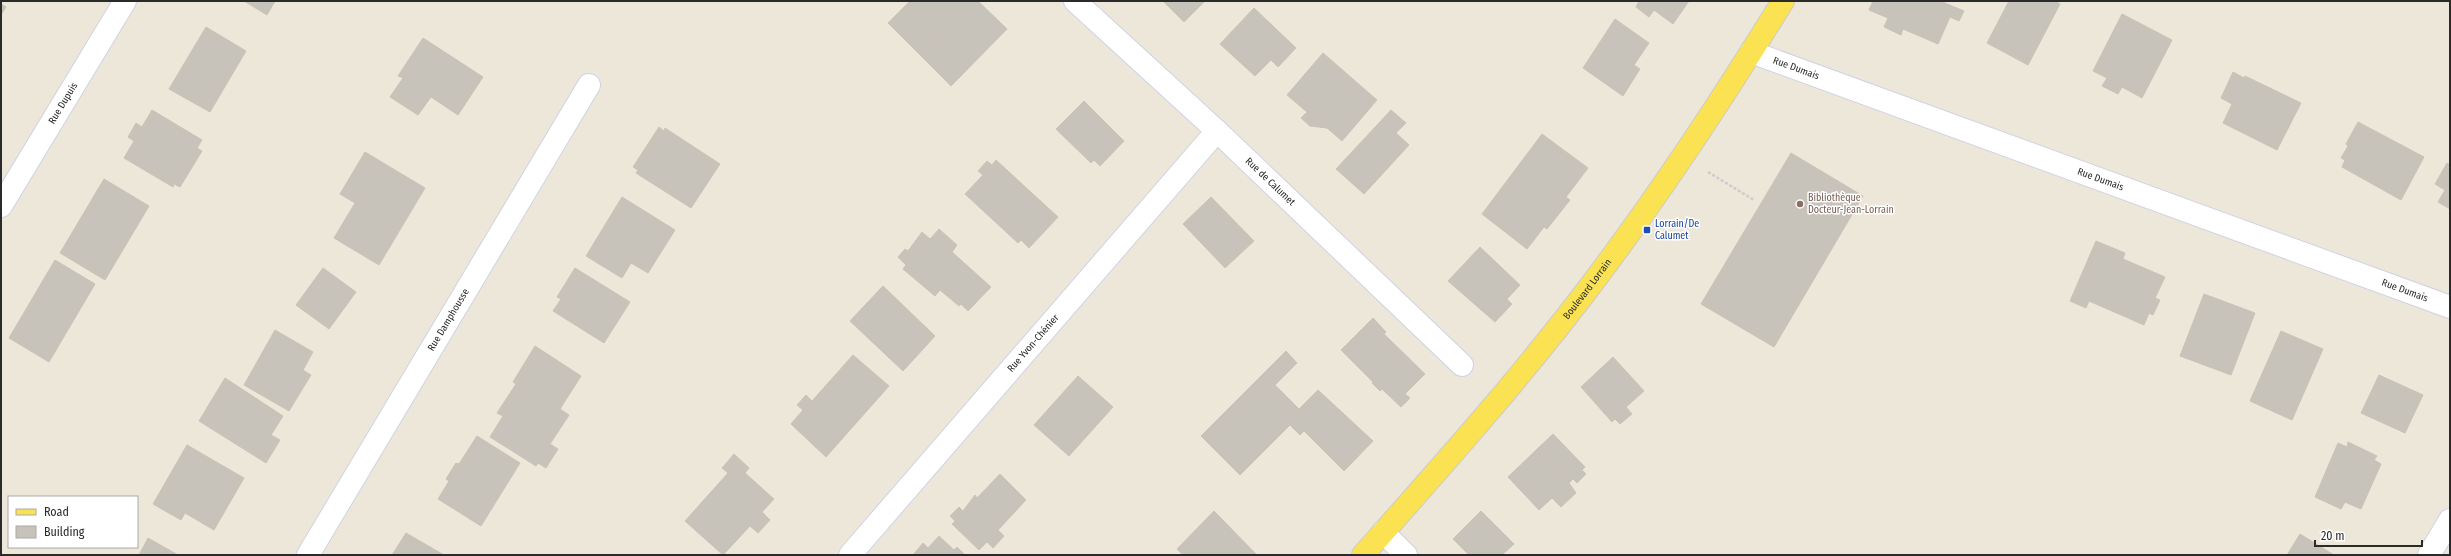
<svg xmlns="http://www.w3.org/2000/svg" width="2451" height="556" font-family="'Fira Sans Condensed',sans-serif">
<rect width="100%" height="100%" fill="#ede7da"/>
<!-- building -->
<path fill="#c8c3ba" stroke="#c8c3b4" d="M244,1H275L267,15Z
M910,1H972L920,55L888,23Z
M972,1H978L1007,29L951,86L920,55Z
M1163,1H1205L1184,22Z
M1639,1H1689L1673,24L1654,10L1649,17L1636,7Z
M1873,1H1940L1964,11L1959,21L1950,17L1938,44L1903,29L1901,35L1884,27L1888,18L1869,10Z
M2009,1H2055L2060,4L2028,65L1987,43Z
M1,4L6,7L1,15Z
M1254,8L1296,48L1278,67L1271,60L1255,76L1220,44Z
M2122,14L2172,40L2142,98L2122,87L2118,94L2102,86L2107,78L2093,71Z
M1615,19L1649,43L1634,65L1640,69L1623,96L1583,68Z
M206,27L246,51L210,112L169,89Z
M423,38L483,77L458,115L431,97L418,115L390,97L403,78L398,76Z
M1323,53L1377,100L1342,141L1327,128L1310,126L1301,118L1307,112L1287,95Z
M2233,72L2244,78L2245,76L2301,103L2277,150L2223,123L2232,104L2221,98Z
M1084,101L1124,141L1100,166L1094,160L1091,163L1056,129Z
M152,110L202,140L197,148L202,151L180,187L174,184L173,187L124,158L134,141L128,137L136,123L142,127Z
M1391,110L1406,123L1396,133L1409,145L1364,194L1336,169Z
M2358,122L2424,157L2401,200L2342,167L2345,160L2341,158L2348,146L2346,144Z
M659,127L664,131L665,128L720,164L691,208L636,173L638,170L633,167Z
M1542,134L1588,168L1566,197L1570,200L1547,229L1544,227L1527,249L1482,214Z
M365,152L425,188L379,265L334,238L355,203L340,194Z
M1791,153L1863,196L1774,347L1701,304Z
M996,160L1058,217L1029,248L1021,240L1018,243L965,194L983,175L978,171L987,161L992,165Z
M2447,163L2450,165V209L2438,202L2445,190L2435,184Z
M104,179L149,206L105,280L60,253Z
M622,197L675,230L648,273L631,263L622,278L586,256Z
M1211,197L1254,241L1225,268L1183,224Z
M939,229L957,245L952,252L991,287L968,311L961,304L959,306L940,290L935,296L903,269L906,265L898,257L905,249L908,251L922,232L930,239Z
M2096,241L2125,253L2123,259L2165,277L2155,298L2160,300L2153,315L2149,313L2144,325L2089,301L2086,308L2070,301Z
M1480,247L1520,285L1507,299L1512,304L1495,322L1448,281Z
M55,260L95,284L49,362L9,338Z
M323,268L356,292L329,329L296,305Z
M575,268L630,302L604,343L553,311L561,299L557,297Z
M883,286L935,336L903,371L850,321Z
M2204,294L2255,313L2231,375L2180,356Z
M1373,318L1386,332L1384,334L1425,374L1405,394L1410,398L1401,407L1382,389L1380,391L1372,383L1373,382L1341,350Z
M275,330L313,352L303,370L311,375L289,411L244,385Z
M2281,331L2323,349L2292,420L2250,401Z
M535,346L581,376L560,409L569,415L550,444L558,449L546,468L538,463L536,466L490,437L503,416L497,413L516,384L513,382Z
M1286,351L1297,363L1275,385L1299,409L1318,390L1373,441L1344,471L1304,431L1300,435L1290,425L1240,475L1201,436Z
M853,355L889,386L826,457L791,424L803,410L797,405L806,395L812,401Z
M1613,357L1644,391L1626,407L1632,414L1620,424L1615,419L1612,422L1581,387Z
M2379,375L2423,395L2405,433L2361,413Z
M1078,376L1113,407L1069,456L1034,425Z
M225,378L283,416L271,435L280,440L266,463L199,421Z
M1553,434L1585,467L1582,470L1586,474L1577,483L1573,479L1569,483L1576,493L1535,451Z
M477,436L520,463L481,526L438,499L449,481L446,479L456,463L459,464Z
M2348,442L2377,456L2374,460L2381,464L2361,509L2345,502L2341,509L2315,497L2338,443L2347,447Z
M187,445L244,478L214,530L185,513L181,520L153,504Z
M1535,451L1576,493L1561,507L1552,498L1539,510L1508,477Z
M734,454L749,468L745,473L774,499L762,512L770,520L758,533L750,526L723,555L685,521L728,473L722,468Z
M1000,474L1026,500L998,530L1004,536L993,548L987,542L979,550L952,524L955,521L950,516L959,507L963,511L975,495L977,498Z
M1214,511L1257,555H1183L1177,549Z
M1481,511L1514,544L1502,555H1469L1453,539Z
M406,533L444,555H392Z
M2300,534L2334,555H2287Z
M939,536L954,550L957,547L965,555H913L923,543L928,548Z
M148,538L178,555H139Z"/>
<g fill="none" stroke-linecap="round" stroke-linejoin="round">
<!-- minor casing -->
<g stroke="#d0d2e4" stroke-width="24">
<g id="minor">
<path id="s1" d="M1075,1L1217,131L1462,365"/>
<path id="s2" d="M1751,52L2450,307"/>
<path id="s3" d="M1,206L125,1"/>
<path d="M1383,532L1406,555"/>
<path id="s4" d="M308,555L589,85"/>
<path id="s5" d="M850,555L1217,131"/>
<path d="M2429,555L2450,520"/>
</g>
</g>
<!-- major casing -->
<g stroke="#ccc" stroke-width="24">
<g id="major">
<path id="s6" d="M1363,555C1442,466 1526,372 1597,277C1664,188 1725,95 1783,1"/>
</g>
</g>
<!-- path -->
<path stroke="#ccc" stroke-width="2.5" stroke-dasharray="3 2" stroke-linecap="butt" d="M1708,172L1754,200"/>
<!-- minor -->
<use href="#minor" stroke="#fff" stroke-width="22"/>
<!-- major -->
<use href="#major" stroke="#fbe252" stroke-width="22"/>
</g>
<!-- markers -->
<circle fill="#8d6e63" stroke="#fff" stroke-width="1.5" cx="1800" cy="204" r="4"/>
<rect fill="#1a4fb4" stroke="#fff" stroke-width="1.5" x="1643" y="226" width="8" height="8" rx="2"/>
<g text-anchor="middle" dominant-baseline="central" stroke-width="3" stroke-linejoin="round" paint-order="stroke">
<!-- street labels -->
<g font-size="10" fill="#2a2a2a" stroke="#fff">
<text stroke="none"><textPath href="#s2" startOffset="48">Rue Dumais</textPath></text>
<text stroke="none"><textPath href="#s3" startOffset="120">Rue Dupuis</textPath></text>
<text stroke="none"><textPath href="#s2" startOffset="372">Rue Dumais</textPath></text>
<text stroke="none"><textPath href="#s1" startOffset="266">Rue de Calumet</textPath></text>
<text stroke="none"><textPath href="#s6" startOffset="348">Boulevard Lorrain</textPath></text>
<text stroke="none"><textPath href="#s2" startOffset="696">Rue Dumais</textPath></text>
<text stroke="none"><textPath href="#s4" startOffset="274">Rue Damphousse</textPath></text>
<text stroke="none"><textPath href="#s5" startOffset="280">Rue Yvon-Chénier</textPath></text>
</g>
<!-- education labels -->
<g font-size="10" fill="#785e54" stroke="#fff" text-anchor="start">
<text x="1808" y="198">Bibliothèque<tspan x="1808" dy="12">Docteur-Jean-Lorrain</tspan></text>
</g>
<!-- transit labels -->
<g font-size="10" fill="#164399" stroke="#fff" text-anchor="start">
<text x="1655" y="224">Lorrain/De<tspan x="1655" dy="12">Calumet</tspan></text>
</g>
</g>
<!-- border -->
<rect width="2451" height="556" fill="none" stroke="#2a2a2a" stroke-width="4"/>
<!-- legend -->
<rect x="8" y="496" width="130" height="52" fill="#ffffff" stroke="#aaaaaa"/>
<rect x="16" y="509" width="20" height="6" fill="#fbe252" stroke="#aaaaaa"/>
<text x="44" y="516" font-size="12" fill="#2a2a2a">Road</text>
<rect x="16" y="526" width="20" height="12" fill="#c8c3ba" stroke="#aaaaaa"/>
<text x="44" y="536" font-size="12" fill="#2a2a2a">Building</text>
<!-- scale -->
<path d="M2315 540v6h107v-6" fill="none" stroke="#2a2a2a" stroke-width="2"/>
<text x="2321" y="540" font-size="12" fill="#2a2a2a" stroke="#ffffff" stroke-width="3" paint-order="stroke">20 m</text>
</svg>
